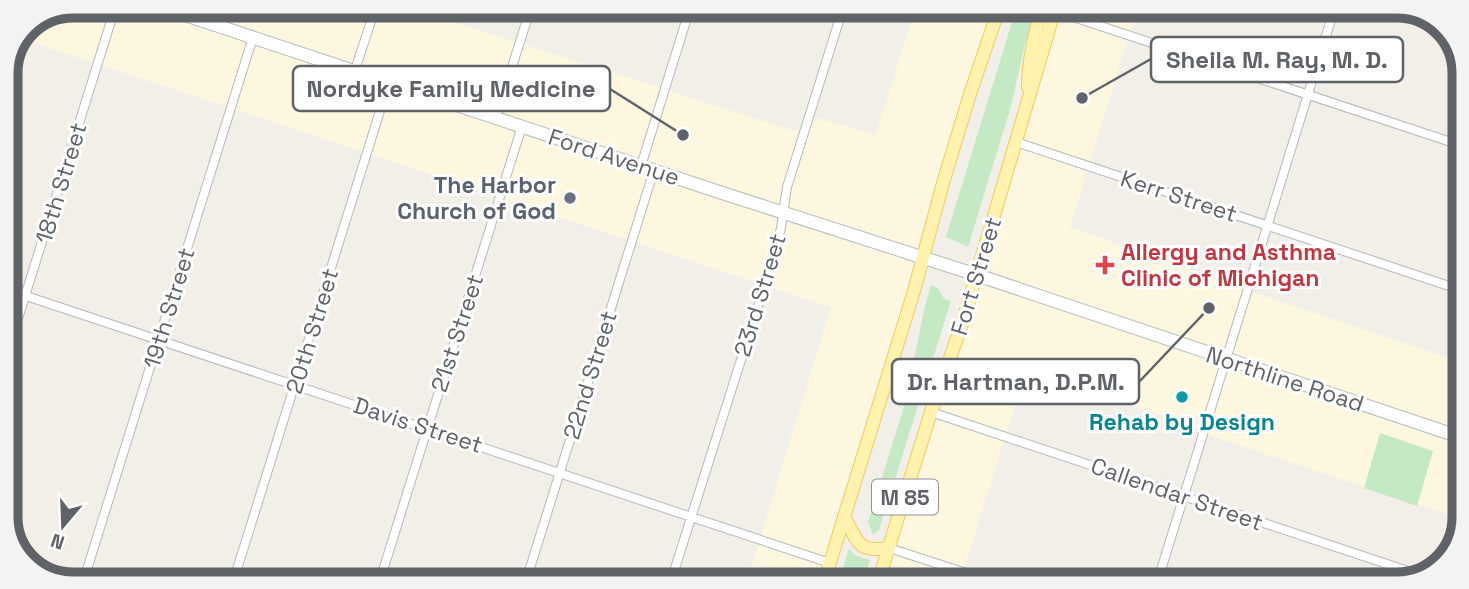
<svg xmlns="http://www.w3.org/2000/svg" width="1469" height="589" font-family="'Space Grotesk',sans-serif">
<rect width="100%" height="100%" fill="#f1efe8"/>
<!-- commercial -->
<path fill="#fef7e0" d="M73,5L403,6L804,134L810,116L875,135L916,8L999,9L824,582L747,581L831,307L19,38L25,25Z
M1055,9H1137L1070,227L1249,291L1461,362L1459,518L1205,434V430L1026,370L963,572L994,582H879Z"/>
<!-- green -->
<path fill="#c5e8c5" d="M1016,9H1036L1024,48L1011,106L968,247L946,237Z
M931,285L938,288L944,299L951,301L879,530L873,535L868,522L904,407L925,306Z
M1380,433L1433,451L1417,506L1364,488Z
M849,549L856,556L870,560L863,582H839Z"/>
<g fill="none" stroke-linecap="round" stroke-linejoin="round">
<!-- street casing -->
<g stroke="#b5b8bc" stroke-width="10">
<path id="street" d="M1055,11L1463,146
M217,25L223,6
M355,70L376,6
M496,117L531,7
M1016,142L1461,290
M641,166L690,8
M5,289L830,563
M5,360L116,5
M931,412L1423,576
M889,548L994,582
M84,579L253,37
M234,579L389,82
M380,580L522,126
M526,581L654,170
M671,581L765,284L781,228L787,187L843,8
M1157,583L1334,10"/>
</g>
<!-- secondary casing -->
<g stroke="#b6babf" stroke-width="14">
<path id="secondary" d="M158,6L716,191L977,275L1460,437"/>
</g>
<!-- primary casing -->
<g stroke="#f2c960" stroke-width="14">
<path id="primary" d="M1028,87C1028,60 1034,35 1042,9
M844,516C858,542 857,553 889,548
M824,582L914,291L943,183L971,91L999,9
M878,582L931,412L962,324L1055,9"/>
</g>
<!-- street -->
<use href="#street" stroke="#fff" stroke-width="8"/>
<!-- secondary -->
<use href="#secondary" stroke="#fff" stroke-width="12"/>
<!-- primary -->
<use href="#primary" stroke="#fff2af" stroke-width="12"/>
</g>
<!-- markers -->
<circle fill="#6b7280" stroke="#fff" stroke-width="2.5" cx="570" cy="198" r="7"/>
<path fill="#e0444e" stroke="#fff" stroke-width="2.5" d="M1101.5 254.5h7v7h7v7h-7v7h-7v-7h-7v-7h7z"/>
<circle fill="#0f9aa8" stroke="#fff" stroke-width="2.5" cx="1182" cy="397" r="7"/>
<g text-anchor="middle" dominant-baseline="central" stroke-width="6" stroke-linejoin="round" paint-order="stroke">
<!-- shield labels -->
<rect fill="#fff" stroke="#8f9295" stroke-width="2" x="872" y="479.5" width="66" height="35" rx="5"/>
<g font-size="21" font-weight="bold" fill="#5f6368">
<text x="905" y="497">M 85</text>
</g>
<!-- street labels -->
<g font-size="23" fill="#5f6368" stroke="#fff">
<text transform="translate(614 157) rotate(18)">Ford Avenue</text>
<text transform="translate(61 183) rotate(-73)">18th Street</text>
<text transform="translate(1179 196) rotate(18)">Kerr Street</text>
<text transform="translate(976 276) rotate(-73)">Fort Street</text>
<text transform="translate(760 295) rotate(-73)">23rd Street</text>
<text transform="translate(169 308) rotate(-73)">19th Street</text>
<text transform="translate(312 331) rotate(-73)">20th Street</text>
<text transform="translate(457 333) rotate(-72)">21st Street</text>
<text transform="translate(590 375) rotate(-73)">22nd Street</text>
<text transform="translate(1285 379) rotate(18)">Northline Road</text>
<text transform="translate(418 425) rotate(18)">Davis Street</text>
<text transform="translate(1177 494) rotate(19)">Callendar Street</text>
</g>
<!-- worship labels -->
<g font-size="23" font-weight="bold" fill="#5b616d" stroke="#fff" text-anchor="end">
<text x="556" y="185">The Harbor<tspan x="556" dy="26">Church of God</tspan></text>
</g>
<!-- health labels -->
<g font-size="23" font-weight="bold" fill="#be3a42" stroke="#fff" text-anchor="start">
<text x="1121" y="252">Allergy and Asthma<tspan x="1121" dy="26">Clinic of Michigan</tspan></text>
</g>
<!-- culture labels -->
<g font-size="23" font-weight="bold" fill="#0d838f" stroke="#fff">
<text x="1182" y="422">Rehab by Design</text>
</g>
</g>
<!-- crop -->
<path d="M0 0H1469V589H0ZM73 18H1397A55 55 0 0 1 1452 73V517A55 55 0 0 1 1397 572H73A55 55 0 0 1 18 517V73A55 55 0 0 1 73 18Z" fill="#f2f3f3" fill-rule="evenodd"/>
<path fill="none" stroke="#5f6368" stroke-width="9" d="M73 18H1397A55 55 0 0 1 1452 73V517A55 55 0 0 1 1397 572H73A55 55 0 0 1 18 517V73A55 55 0 0 1 73 18Z"/>
<!-- callouts -->
<path fill="none" stroke="#5f6368" stroke-width="2.5" d="M1082 98L1151 59M683 135L610 89M1209 308L1139 382"/>
<g fill="#5f6368" stroke="#fff" stroke-width="2.5">
<circle cx="1082" cy="98" r="7"/>
<circle cx="683" cy="135" r="7"/>
<circle cx="1209" cy="308" r="7"/>
</g>
<g fill="#fff" stroke="#5f6368" stroke-width="2.5">
<rect x="1151" y="37" width="252" height="45" rx="7"/>
<rect x="293" y="66" width="317" height="45" rx="7"/>
<rect x="892" y="359" width="247" height="45" rx="7"/>
</g>
<g font-size="24" text-anchor="middle" font-weight="bold" fill="#5f6368">
<text x="1277" y="68">Sheila M. Ray, M. D.</text>
<text x="451" y="97">Nordyke Family Medicine</text>
<text x="1016" y="390">Dr. Hartman, D.P.M.</text>
</g>
<!-- north arrow -->
<g transform="translate(63 526) rotate(199)" stroke="#ffffff" stroke-width="5" paint-order="stroke">
<path d="M0-5L12 26L0 18L-12 26Z" fill="#5f6368"/>
<text y="-10" font-size="19" font-weight="bold" text-anchor="middle" fill="#5f6368">N</text>
</g>
</svg>
